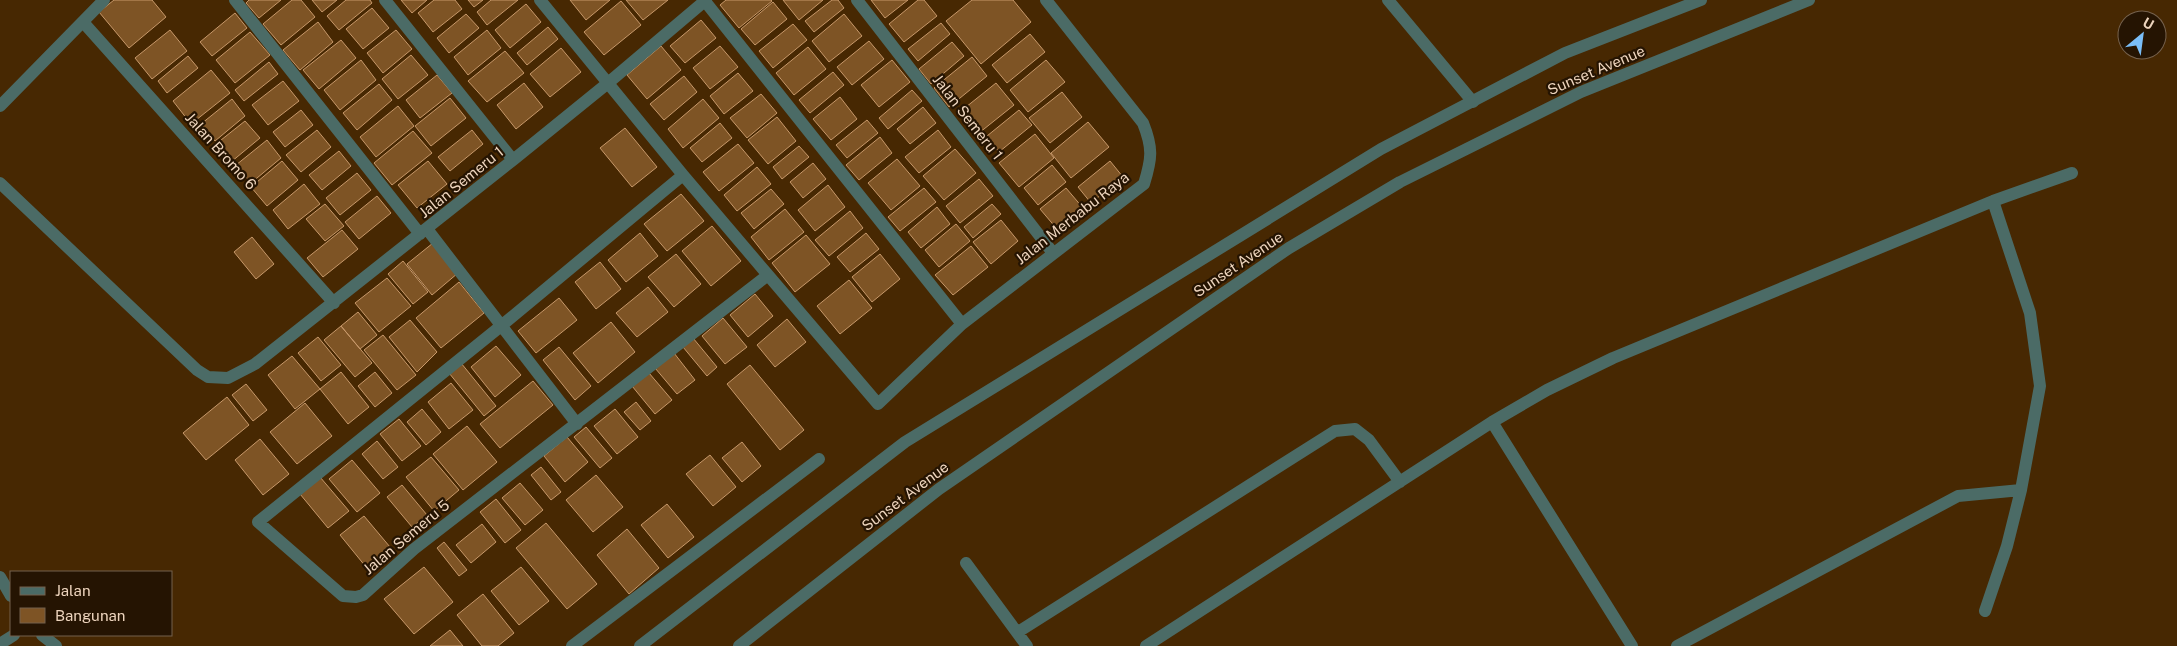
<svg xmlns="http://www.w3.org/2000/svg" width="2177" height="646" font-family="'Public Sans',sans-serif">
<rect width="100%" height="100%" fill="#472802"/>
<!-- building -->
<path fill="#7e5425" stroke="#c7986a" d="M114,0H152L166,17L129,48L99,12Z
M249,0H281L259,18L246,3Z
M292,0H301L315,17L281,45L263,24Z
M312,0H337L322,12Z
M346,0H370L372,3L339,30L327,16Z
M401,0H427L412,13Z
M434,0H455L462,9L433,32L418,13Z
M468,0H483L474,7Z
M491,0H518L487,25L477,12Z
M570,0H610L586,20Z
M626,0H668L643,20Z
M726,0H771L772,1L739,28L720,5Z
M783,0H823L799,20Z
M832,0H838L844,8L814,32L805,21Z
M871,0H908L885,18Z
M918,0H924L937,16L904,42L889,24Z
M972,0H1013L1031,22L981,64L946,21Z
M621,1L641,25L604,55L584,32Z
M773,2L787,19L755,45L741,29Z
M526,4L541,22L510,48L495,30Z
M372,8L389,28L363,49L346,29Z
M235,13L247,28L212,56L200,42Z
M466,14L479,28L449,53L437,38Z
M844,14L862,36L829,62L812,41Z
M701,20L716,38L685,63L670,46Z
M318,22L333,42L300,70L283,50Z
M941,23L950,34L918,61L908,49Z
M793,24L807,40L773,68L759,51Z
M548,27L558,39L527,65L517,53Z
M170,30L187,51L152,79L135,58Z
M396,30L412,49L383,73L367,53Z
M487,30L501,48L468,75L454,57Z
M250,32L270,55L235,83L216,60Z
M1030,34L1045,52L1007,83L992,65Z
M341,40L356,58L319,89L303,70Z
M869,41L884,59L852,85L837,67Z
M952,42L964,56L931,84L919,69Z
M661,46L681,70L647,99L627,75Z
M720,46L738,67L710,89L693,68Z
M808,47L826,69L794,95L776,73Z
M561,48L581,72L550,97L530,74Z
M505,51L524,73L487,102L468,81Z
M411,55L428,75L398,99L382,79Z
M188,56L198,68L167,93L158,81Z
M972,57L987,76L949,107L934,88Z
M361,60L376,80L340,110L324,90Z
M892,60L910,82L879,107L861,85Z
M1046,60L1065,82L1028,112L1010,90Z
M269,62L278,74L244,101L235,90Z
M211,70L230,93L191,124L173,101Z
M833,72L844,85L810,113L799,100Z
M738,73L753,91L724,114L710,96Z
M437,75L452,93L420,118L406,100Z
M684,76L697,92L664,120L650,104Z
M283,81L299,101L268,125L252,105Z
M524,83L543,107L516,129L497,105Z
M996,83L1014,105L979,133L961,111Z
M379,84L392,100L357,130L343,113Z
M912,90L922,101L888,129L879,118Z
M1062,92L1082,117L1050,143L1029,118Z
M761,94L777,113L747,138L730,118Z
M840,97L857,119L831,140L813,119Z
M450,98L466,118L431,146L415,126Z
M232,99L245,116L215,141L201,124Z
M703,99L719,118L683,148L668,129Z
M398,106L414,126L376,157L360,137Z
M923,107L936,123L910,144L897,129Z
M301,110L313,125L285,147L273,132Z
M1019,110L1032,125L999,152L987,136Z
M777,117L796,141L768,164L748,140Z
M867,120L878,133L847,158L836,145Z
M245,121L260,138L231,162L216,144Z
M1088,122L1109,147L1071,178L1051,153Z
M720,123L732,138L702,162L690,148Z
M625,128L657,167L632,187L600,148Z
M317,130L331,147L301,172L286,155Z
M472,130L483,144L450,171L438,157Z
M938,130L951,147L919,173L905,157Z
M413,131L432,153L392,185L374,163Z
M1035,134L1054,158L1019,187L999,163Z
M880,137L892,153L859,180L846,165Z
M267,140L281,158L251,183L236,165Z
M738,144L754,163L719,191L703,172Z
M799,146L809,157L782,179L773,167Z
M955,149L976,173L944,200L923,176Z
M339,151L351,166L322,190L309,175Z
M897,159L920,186L891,210L868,183Z
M282,161L298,180L267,206L251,187Z
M428,161L447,184L417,208L398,185Z
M1110,161L1123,177L1091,203L1078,187Z
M813,163L826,179L803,198L790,182Z
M1052,165L1066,182L1038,205L1024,188Z
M757,167L771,184L737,211L724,195Z
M357,173L371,190L340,215L326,198Z
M979,179L993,196L960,223L946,206Z
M304,184L320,204L288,229L273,210Z
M828,185L845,207L815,231L798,210Z
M924,188L936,202L900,231L888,217Z
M1066,188L1083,208L1057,229L1040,209Z
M771,189L784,204L754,229L741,213Z
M681,194L704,221L667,251L644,224Z
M377,196L391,213L359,239L345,222Z
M325,204L344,226L325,241L306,219Z
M992,204L1001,214L973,238L964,227Z
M937,207L950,224L921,248L908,232Z
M785,209L804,232L769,260L751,237Z
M850,211L863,228L829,256L815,240Z
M1001,220L1018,241L991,264L973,242Z
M956,224L970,241L939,267L925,250Z
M712,226L741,261L711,286L682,251Z
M342,230L358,249L323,277L307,258Z
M640,233L658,256L626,282L608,260Z
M866,233L879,249L850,272L837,257Z
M806,235L830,264L795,292L772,263Z
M252,237L274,264L256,279L234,252Z
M433,243L458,273L432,295L407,264Z
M971,246L988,267L953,295L935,275Z
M676,254L701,284L674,307L648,277Z
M880,254L900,279L872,302L852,277Z
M403,261L428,292L413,304L388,274Z
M600,262L621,289L596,309L575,282Z
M387,278L411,306L379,332L355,303Z
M849,280L872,308L840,334L817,306Z
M459,282L484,313L441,348L416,318Z
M648,287L668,312L637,337L616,313Z
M755,294L773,316L748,337L730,315Z
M559,298L577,320L536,353L518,331Z
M358,312L377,335L360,349L341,326Z
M723,318L747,347L725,364L702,336Z
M787,319L806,342L775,367L757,345Z
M410,320L437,352L417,372L389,337Z
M611,322L635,352L598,383L573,353Z
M341,326L372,363L355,377L324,340Z
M383,335L416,375L397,390L364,350Z
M318,337L341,365L321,381L298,353Z
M693,338L717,367L707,376L683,347Z
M496,346L521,375L495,397L471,367Z
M559,347L591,386L575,400L543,360Z
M674,353L695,380L677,394L655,368Z
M292,356L320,389L295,409L268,375Z
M461,363L496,406L484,416L449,373Z
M750,365L804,430L780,450L727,384Z
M341,372L369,407L348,424L320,389Z
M375,372L392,393L375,407L358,386Z
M649,373L672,400L655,414L632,386Z
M533,381L553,405L500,448L480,424Z
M451,383L473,410L449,429L428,402Z
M246,384L267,410L253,421L232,395Z
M227,397L249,425L206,460L183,433Z
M636,402L651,421L640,430L624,412Z
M305,403L332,436L297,464L270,432Z
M422,409L441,432L426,445L407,422Z
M615,409L638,437L617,454L594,426Z
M399,419L421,446L402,461L380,434Z
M467,426L497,462L463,490L433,454Z
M586,427L612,458L600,468L574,437Z
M567,437L588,462L565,482L544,456Z
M260,439L289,474L263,495L235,460Z
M377,441L398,467L383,479L362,454Z
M742,442L761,466L742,482L722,458Z
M710,455L736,487L713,506L686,474Z
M431,457L459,490L434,511L406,477Z
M352,460L380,493L357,512L329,479Z
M541,467L561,492L551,500L531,475Z
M596,475L623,507L593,532L566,500Z
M320,477L349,511L328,528L300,494Z
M520,483L543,510L525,525L502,498Z
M402,485L427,515L412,527L387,497Z
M496,499L521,530L505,543L480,512Z
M667,504L694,537L668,558L641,525Z
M364,516L390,547L366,567L340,535Z
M546,523L597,584L567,609L516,548Z
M482,524L496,542L471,563L456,545Z
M627,529L659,568L629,594L597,555Z
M444,542L467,570L459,576L437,548Z
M424,567L453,602L414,634L384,599Z
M521,567L549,601L519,625L491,591Z
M483,594L514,633L498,646H482L457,615Z
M450,630L463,646H430Z"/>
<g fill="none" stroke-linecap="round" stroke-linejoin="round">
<!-- service -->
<path stroke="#4b6b66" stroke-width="12" d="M1388,0L1473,102"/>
<!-- minor -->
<path stroke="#4b6b66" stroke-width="12" d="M235,0L420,234
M385,0L513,160
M540,0L683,175L768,275L414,549L363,595L356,597L343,596L258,522L501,326L683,175
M704,0L962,324
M857,0L1053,253
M83,22L334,303
M0,106L104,0
M0,183L197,370L208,377L228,378L255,364L513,160L608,83L706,0
M427,229L577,424
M768,275L878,404L962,324L1144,184C1152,158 1153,148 1143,123L1046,0
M1492,422L1632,646
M966,563L1027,646
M0,577L11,596
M1985,611L2007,546L2021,490L2040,386L2030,313L1993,201
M1018,632L1335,431L1355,429L1369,440L1400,482
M42,635L56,646
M0,644L14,635
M572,646L819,459
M640,646L905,442L1381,149L1565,53L1701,0
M739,646L939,489L1289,248L1400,182L1581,92L1809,0
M1146,646L1492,422L1547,390L1613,358L1993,201L2072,173
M1677,646L1958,496L2021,490"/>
</g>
<g text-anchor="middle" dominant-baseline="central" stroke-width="4.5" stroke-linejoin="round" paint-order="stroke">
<!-- street labels -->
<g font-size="15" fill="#edd4bd" stroke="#251402">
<text transform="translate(1596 70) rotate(-23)">Sunset Avenue</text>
<text transform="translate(968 117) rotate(52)">Jalan Semeru 1</text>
<text transform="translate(221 151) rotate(48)">Jalan Bromo 6</text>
<text transform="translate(461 182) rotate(-39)">Jalan Semeru 1</text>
<text transform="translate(1072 218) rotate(-38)">Jalan Merbabu Raya</text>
<text transform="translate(1238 264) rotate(-34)">Sunset Avenue</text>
<text transform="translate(905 496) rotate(-37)">Sunset Avenue</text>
<text transform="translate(406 537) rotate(-40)">Jalan Semeru 5</text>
</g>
</g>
<!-- legend -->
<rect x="10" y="571" width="162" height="65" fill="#251402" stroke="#75614d"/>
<rect x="20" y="587" width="25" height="8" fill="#4b6b66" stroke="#75614d"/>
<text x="55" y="596" font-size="15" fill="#edd4bd">Jalan</text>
<rect x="20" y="608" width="25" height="15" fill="#7e5425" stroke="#75614d"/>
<text x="55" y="621" font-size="15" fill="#edd4bd">Bangunan</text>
<!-- north arrow -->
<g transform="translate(2142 35) rotate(29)"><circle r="24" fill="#251402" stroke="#75614d"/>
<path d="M0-4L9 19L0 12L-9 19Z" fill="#7abef8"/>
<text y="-8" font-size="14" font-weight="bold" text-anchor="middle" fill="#edd4bd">U</text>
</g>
</svg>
